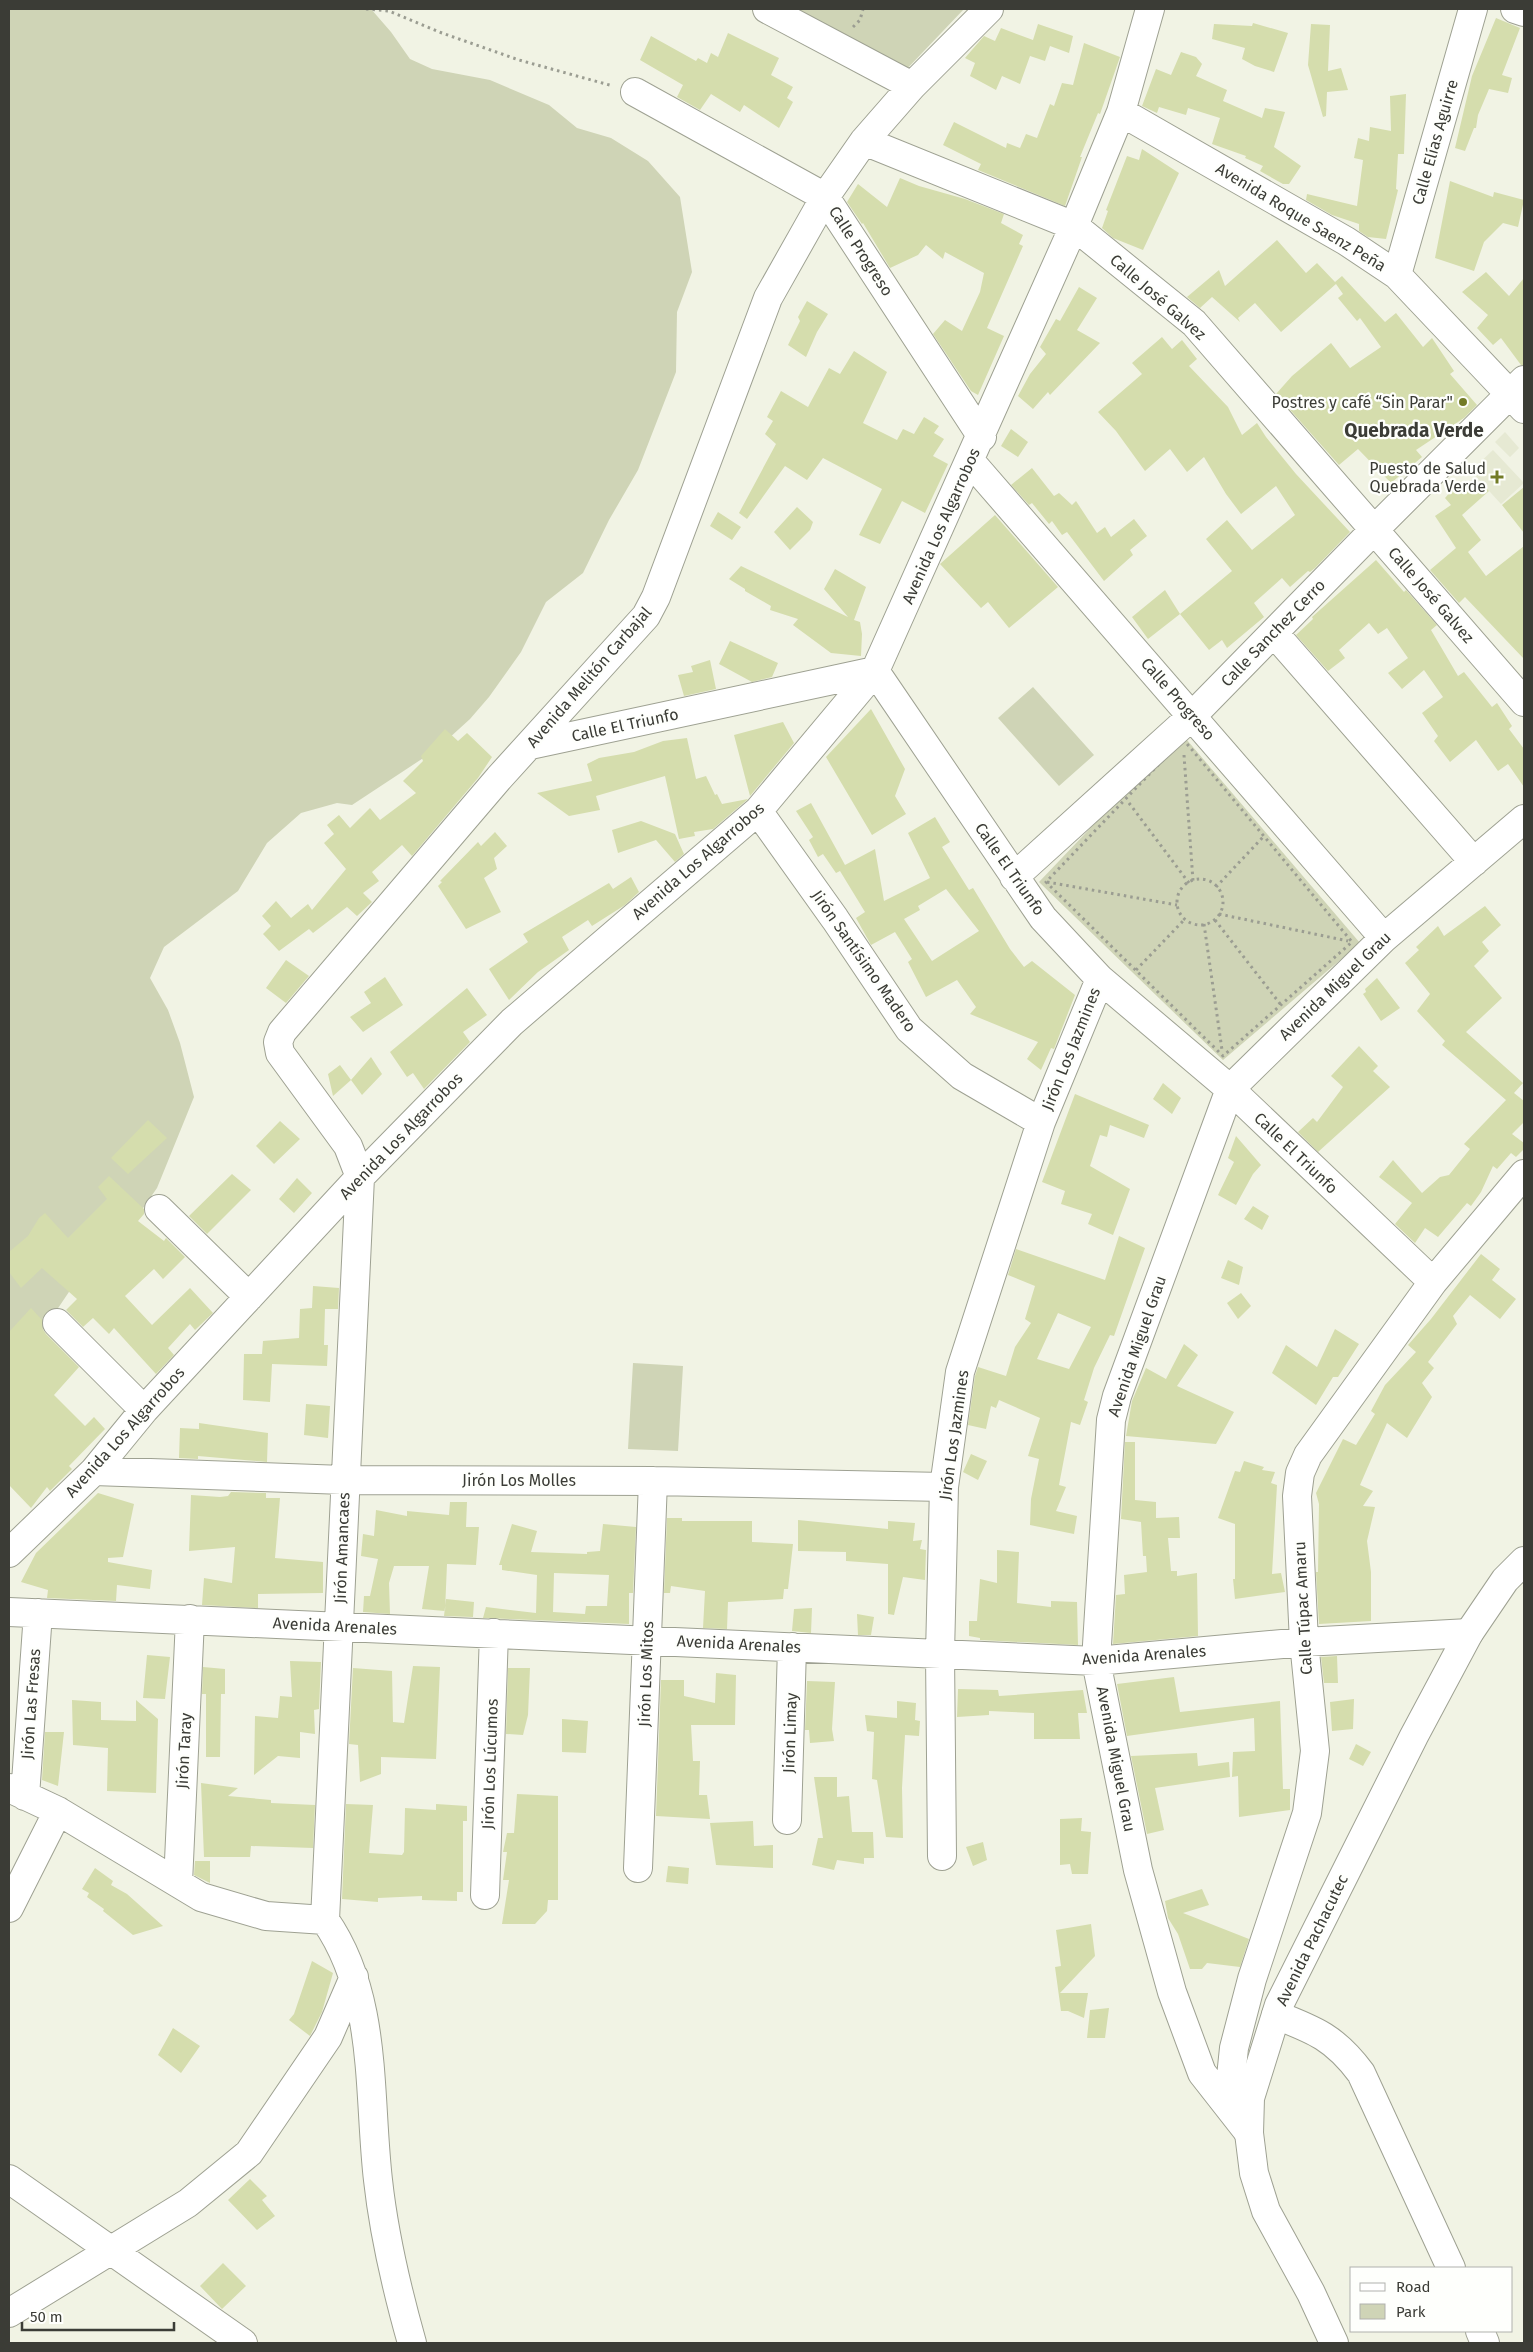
<svg xmlns="http://www.w3.org/2000/svg" width="1533" height="2352" font-family="'Fira Sans',sans-serif">
<rect width="100%" height="100%" fill="#f1f3e4"/>
<!-- built -->
<path fill="#e6e9d3" d="M1505,432L1519,448L1510,457L1495,442Z
M1493,450L1524,483L1501,504L1471,471Z"/>
<!-- green -->
<path fill="#cfd4b6" d="M9,9H371L391,32L410,59L432,69L490,80L549,105L577,128L611,138L648,161L680,197L692,272L677,312L676,372L638,470L609,520L583,573L546,602L521,652L489,697L470,719L437,749L352,805L337,803L301,813L267,843L238,891L164,947L150,978L168,1010L180,1043L194,1097L157,1188L114,1250L77,1280L46,1326L9,1356Z
M788,9H964L902,74Z
M1033,687L1094,755L1059,786L998,718Z
M1181,733L1360,943L1223,1060L1039,882Z
M633,1363L683,1366L678,1451L628,1449Z"/>
<!-- building -->
<path fill="#d5ddad" fill-rule="evenodd" d="M1496,18L1520,28L1502,75L1512,78L1508,93L1489,89L1478,115L1476,128H1474L1465,151L1455,148L1472,76Z
M1253,23L1288,33L1274,72L1255,66L1242,59L1245,48L1212,39L1214,24L1252,26Z
M1038,24L1073,36L1069,53L1050,46L1045,61L1030,56L1020,84L1002,76L996,90L970,76L975,63L965,58L984,36L995,41L1001,28L1033,40Z
M1311,24L1330,25L1328,71L1341,68L1348,90L1327,92L1326,116L1323,117L1308,65Z
M728,33L779,58L771,75L793,87L787,98L793,102L779,128L744,105L740,112L711,94L700,110L677,97L683,85L640,60L651,36L696,61L698,58L707,63L711,53L718,57Z
M1084,43L1120,57L1100,114L1098,113L1080,157H1082L1065,206L978,170L981,164L943,145L954,122L1006,148L1007,143L1020,148L1026,134L1037,138L1050,104L1054,106L1062,83L1073,85Z
M1181,52L1196,57L1202,64L1196,76L1227,90L1223,101L1262,118L1265,108L1285,112L1274,147L1301,166L1289,184H1283L1260,171L1263,166L1245,158L1246,156L1212,144L1220,118L1188,108L1186,115L1159,107L1157,113L1142,106L1156,69L1171,75Z
M1406,94L1404,154H1398L1396,189L1398,190L1386,239L1368,237L1359,231V224L1332,215L1306,200L1307,194L1357,206L1363,160L1354,158L1358,138L1369,141L1370,127L1391,131L1390,96Z
M1142,149L1179,173L1143,250L1113,238L1102,228L1108,211L1106,210L1127,156L1139,160Z
M900,178L919,186L965,199L1004,214L1001,223L1023,235L1019,244L1023,246L987,328L1004,336L978,395L971,391L933,334L945,320L962,331L980,292L984,273L945,252L943,259L926,245L918,255L890,268L863,223L862,224L847,202L858,184L887,207Z
M1450,181L1493,197L1494,192L1524,200L1518,227L1503,223L1484,242L1474,271L1435,258Z
M1277,240L1306,273L1317,263L1335,282L1342,276L1385,322L1396,313L1423,347L1432,338L1454,371L1450,374L1477,405L1464,418L1416,450L1422,457L1391,483L1358,449L1339,465L1276,394L1292,376L1331,343L1350,368L1381,347L1360,318L1357,321L1338,298L1343,294L1336,284L1281,332L1255,303L1238,318L1240,322L1212,297L1200,308L1187,297L1219,270L1225,286Z
M1486,272L1509,296L1524,278V365H1521L1501,338L1493,345L1477,328L1488,315L1462,292Z
M1079,287L1097,298L1077,330L1100,343L1050,395L1048,392L1033,409L1018,396L1030,374L1046,354L1040,347L1056,319L1060,321Z
M807,301L828,314L817,332L806,357L788,345L800,321L798,317Z
M1162,337L1172,349L1182,340L1197,359L1189,366L1228,407L1242,435L1257,423L1266,437L1296,474L1350,532L1315,568L1310,572L1308,571L1290,587L1282,578L1254,603L1264,617L1227,648L1222,640L1209,650L1180,614L1148,639L1132,617L1165,590L1180,614L1232,571L1206,539L1227,520L1252,550L1295,515L1276,486L1241,514L1226,494L1204,457L1187,472L1170,449L1145,471L1116,431L1098,412L1142,374L1132,363Z
M854,351L887,372L863,423L897,440L903,429L914,434L924,417L939,426L934,433L944,439L933,456L948,464L925,513L902,501L880,544L859,535L882,489L823,458L807,480L785,466L747,519L739,513L776,444L765,434L773,421L767,417L781,391L808,407L829,368L840,374Z
M1011,429L1028,442L1018,457L1001,446Z
M1032,468L1054,496L1059,493L1072,505L1076,501L1097,533L1105,527L1111,537L1134,519L1147,536L1130,550L1133,555L1104,581L1067,532L1062,535L1052,521L1049,524L1032,503L1029,505L1011,485Z
M1460,481L1470,491L1481,483L1489,491L1462,515L1481,540L1468,552L1486,576L1524,546V659L1465,597L1459,603L1430,570L1456,548L1435,516L1451,505L1445,498Z
M1524,487V533L1502,505Z
M797,507L813,522L810,530L790,550L774,532Z
M718,512L741,527L732,540L710,526Z
M995,515L1058,587L1009,628L988,602L981,608L940,564Z
M1376,560L1404,592L1406,590L1437,625L1431,630L1458,676L1464,672L1492,707L1497,703L1512,726L1509,729L1524,749V787L1508,764L1498,771L1476,740L1450,762L1434,741L1438,736L1422,713L1443,697L1424,670L1402,689L1388,673L1408,658L1387,628L1378,634L1369,623L1339,650L1345,658L1328,671L1296,635L1313,619L1312,617Z
M741,566L848,617L824,589L835,569L866,587L854,620L860,622L862,634L861,656L831,653L793,625L798,619L770,610L771,606L745,591V589L729,579Z
M730,641L778,663L772,677L752,682L719,664Z
M710,660L716,689L684,696L678,675L693,672L691,666Z
M871,709L905,769L895,796L906,814L872,835L826,757Z
M783,722L794,743L750,796L734,735Z
M445,729L458,741L467,733L492,757L478,778L412,856L402,845L372,872L379,881L363,893L372,902L357,916L347,907L313,933L309,929L279,951L263,934L271,926L262,916L276,901L291,918L308,904L312,910L346,869L324,843L334,834L327,825L339,815L350,828L370,808L380,820L416,793L403,781L423,761L421,756Z
M687,738L696,779L706,776L715,795L717,794L722,804L748,799L713,829L694,832L695,836L679,839L665,776L596,796L600,810L569,816L537,793L592,781L587,764L599,758L634,752L663,741Z
M811,803L845,865L875,849L884,901L930,878L908,833L935,817L950,842L942,847L969,890L973,888L1010,949L1024,967L1032,961L1075,995L1054,1049L1051,1048L1041,1070L1027,1059L1038,1042L970,1014L976,1007L957,980L926,997L908,962L912,959L895,932L871,945L856,918L865,912L840,871L836,873L823,854L818,857L809,840L813,837L796,811ZM946,889L979,931L932,961L904,919L920,910L918,906Z
M641,821L675,834L684,854L675,862L656,840L618,853L612,830Z
M495,832L507,846L494,858L497,869L484,878L501,912L466,929L438,886L442,882L440,881L478,842L481,846Z
M631,877L639,892L625,905L592,926L588,920L562,937L569,950L538,972L509,1000L489,969L528,942L523,934L609,883L613,889Z
M1485,906L1501,925L1482,942L1489,951L1474,966L1502,998L1466,1032L1523,1083L1514,1093L1524,1101V1122L1512,1134L1524,1143V1149L1516,1157L1511,1153L1497,1169L1493,1166L1481,1192L1471,1206L1467,1203L1438,1237L1425,1228L1415,1243L1395,1224L1412,1203L1379,1177L1393,1160L1422,1193L1440,1177L1449,1175L1470,1149L1464,1144L1506,1100L1442,1045L1445,1041L1417,1011L1430,994L1405,963L1419,950L1416,947L1438,926L1444,936Z
M286,960L309,976L286,1003L266,988Z
M385,977L403,1005L363,1032L350,1017L371,1003L364,992Z
M1377,978L1400,1008L1381,1021L1363,994L1366,992L1365,989Z
M467,988L487,1015L463,1032L470,1042L424,1089L413,1073L407,1077L390,1052Z
M1359,1046L1378,1066L1373,1071L1390,1087L1318,1152L1298,1132L1313,1118L1317,1122L1343,1087L1331,1076Z
M371,1057L382,1074L362,1095L351,1080Z
M340,1065L351,1080L333,1096L328,1074Z
M1163,1083L1181,1098L1172,1114L1153,1099Z
M1075,1094L1149,1125L1144,1138L1110,1125L1107,1137L1100,1135L1090,1166L1130,1189L1113,1235L1088,1224L1092,1214L1061,1204L1065,1191L1042,1182Z
M148,1120L167,1138L128,1174L111,1158Z
M280,1121L300,1139L274,1164L256,1146Z
M1236,1136L1261,1165L1253,1174L1236,1205L1218,1195L1234,1162L1228,1158Z
M232,1174L251,1190L207,1234L189,1216Z
M109,1176L144,1209V1214L138,1221L164,1241L166,1238L185,1257L163,1279L154,1269L125,1296L152,1325L190,1288L213,1313L195,1330L190,1324L168,1348L174,1355L156,1374L114,1328L109,1334L93,1318L83,1327L66,1310L77,1299L42,1268L21,1288L9,1272V1252L28,1236L39,1218L45,1213L68,1238L107,1199L98,1187Z
M297,1178L312,1193L294,1213L279,1199Z
M1253,1206L1269,1216L1262,1230L1244,1219Z
M1119,1236L1145,1248L1114,1336L1110,1335L1094,1368L1084,1400L1088,1402L1080,1425L1071,1422L1059,1485L1066,1487L1056,1511L1077,1516L1074,1534L1030,1525L1031,1499L1039,1459L1028,1456L1040,1418L999,1400L996,1408L991,1406L986,1429L968,1425L975,1376L978,1367L1006,1376L1015,1347L1031,1323L1025,1319L1035,1286L1008,1275L1016,1249L1105,1280ZM1058,1313L1091,1327L1069,1369L1037,1359Z
M1481,1254L1500,1269L1492,1280L1516,1299L1500,1319L1470,1295L1453,1316L1457,1324L1428,1362L1434,1368L1422,1383L1432,1397L1407,1438L1387,1423L1360,1485L1373,1491L1363,1506L1375,1507L1367,1541L1371,1572V1621L1319,1624L1316,1572H1318L1319,1504L1316,1493L1343,1439L1356,1445L1375,1414L1371,1411L1385,1385L1416,1352L1408,1345L1431,1319Z
M1228,1260L1243,1267L1239,1285L1221,1278Z
M313,1286L339,1288L338,1309H325L324,1345H328L327,1366L272,1364L270,1402L243,1400L244,1354H262L263,1341L299,1338L300,1309L312,1308Z
M1241,1293L1251,1306L1238,1319L1227,1303Z
M31,1308L42,1320V1328L46,1334L79,1367L54,1395L85,1426L94,1417L105,1429L69,1466L72,1469L50,1491L47,1487L31,1508L9,1485V1332Z
M1335,1329L1359,1344L1338,1377H1333L1316,1405L1272,1373L1286,1345L1317,1367Z
M1184,1344L1198,1355L1177,1386L1234,1412L1216,1444L1126,1436L1132,1401L1146,1368L1166,1379Z
M306,1404L330,1406L328,1438L304,1435Z
M199,1423L268,1433L267,1462L198,1456V1459L179,1458L180,1428L199,1429Z
M1125,1442H1135V1500L1156,1502V1518L1179,1517L1180,1538H1168L1171,1571H1177V1576L1197,1573L1198,1636L1113,1644L1116,1595L1125,1594L1124,1575L1147,1572L1146,1556H1143L1141,1522L1121,1519Z
M971,1454L987,1461L978,1480L963,1472Z
M1244,1461L1264,1467L1262,1470L1275,1472L1271,1483L1277,1485L1272,1574L1281,1573L1285,1592L1235,1599L1233,1579H1235V1524L1218,1518L1235,1471L1240,1472Z
M231,1492L266,1493V1498H280L275,1558L323,1562V1593L258,1594V1608L202,1605L204,1578L232,1583L235,1547L189,1551L191,1495L220,1497L228,1496Z
M98,1493L134,1504L123,1557L108,1558V1562L152,1570L150,1589L117,1585L116,1601L47,1598L48,1590L21,1582L36,1553Z
M450,1502H467L466,1527H479L476,1565L447,1564L445,1611L422,1609L429,1566H394L389,1583L390,1614L363,1612L364,1596H370L378,1559L361,1556L363,1534L374,1536L376,1510L407,1516V1511L449,1515Z
M667,1518H682V1521H752V1542L793,1544L788,1589H784L783,1599L728,1602L727,1629L703,1628L705,1591L671,1586L670,1593H664Z
M798,1520L888,1529V1521L915,1523L913,1541L922,1540L920,1549L926,1550L925,1580L903,1577L894,1615L888,1614V1564L846,1561V1552L798,1551Z
M512,1524L537,1531L531,1552L587,1554V1552L600,1551L603,1524L636,1527L633,1593H629V1624L483,1618L486,1607L536,1613L537,1575L502,1570V1565H499ZM554,1573L609,1575L607,1606H586L585,1614L553,1612Z
M997,1550L1019,1552L1017,1603L1051,1607V1601L1077,1602L1078,1645L980,1640V1638L969,1636V1621H977L980,1579L997,1583Z
M446,1599L474,1602L473,1617L444,1616Z
M812,1608L811,1633L792,1631L794,1609Z
M857,1614L874,1617L871,1635H858Z
M147,1655L170,1657L165,1699L143,1698Z
M1337,1656L1338,1683H1324L1321,1657Z
M290,1661L321,1662L319,1709L314,1710L315,1734L300,1732V1758L278,1756L254,1775L255,1716L278,1718L280,1696L292,1697Z
M413,1666L440,1667L436,1759L381,1757V1774L360,1782L358,1745L349,1744L353,1668L392,1671L393,1722L404,1723Z
M203,1667L225,1669V1694H221L220,1757H206V1694H202Z
M508,1668H530L528,1715L523,1735L506,1734Z
M716,1673L736,1675L735,1725H691L693,1761H700L699,1795H707L710,1819L656,1816L661,1680H684V1696L715,1703Z
M1174,1677L1180,1712L1280,1701L1283,1789H1290V1810L1239,1817L1238,1776L1232,1777L1233,1752L1255,1751L1254,1718L1127,1736L1117,1684Z
M807,1681L835,1682L832,1729L834,1741L810,1743L809,1730H805Z
M958,1689L998,1690L999,1696L1083,1690L1087,1713H1078L1080,1739H1034V1713L989,1711V1715L957,1717Z
M1354,1699L1353,1729L1332,1731L1330,1702Z
M72,1700L101,1702V1720L136,1721V1700L158,1719L156,1793L107,1791L108,1748L73,1745Z
M897,1701L916,1703L915,1720L920,1721L919,1736L905,1735L902,1788L903,1838L886,1837L877,1780L872,1779L874,1732L867,1731L865,1715L897,1718Z
M562,1719L588,1721L586,1753L562,1752Z
M45,1732H64L58,1786L42,1780Z
M1356,1744L1371,1752L1363,1766L1349,1759Z
M1197,1753L1198,1766L1229,1762L1230,1777L1155,1788L1164,1830L1147,1834L1131,1756Z
M814,1777H837V1797L849,1796L852,1832H873L874,1858H864V1864L837,1860L834,1870L812,1865L818,1838H823Z
M201,1783L238,1788L228,1796L271,1800V1803L315,1805L313,1848L251,1846L250,1857H204Z
M517,1794L558,1796V1900H548L547,1911L535,1924H502L509,1880H503L507,1852H503L507,1833H514Z
M346,1804L373,1805L369,1853L402,1855L404,1852L405,1808L436,1810V1804L467,1806V1821H463V1892H457V1901L422,1900V1896L378,1898V1902L342,1899Z
M1082,1818L1081,1831L1091,1832L1088,1874H1072L1070,1864L1060,1865V1819Z
M753,1821L754,1846L773,1845V1868L716,1865L710,1823Z
M983,1842L987,1860L973,1866L966,1847Z
M195,1861H210V1883L194,1875Z
M668,1866L689,1868L688,1884L666,1882Z
M95,1868L113,1881L111,1885L127,1894L163,1926L133,1935L103,1911L104,1909L87,1897L89,1893L82,1889Z
M1202,1889L1209,1905L1183,1913L1249,1939L1240,1967L1207,1963L1202,1969H1190L1178,1934L1168,1918L1165,1901Z
M1091,1924L1095,1956L1060,1993H1088L1084,2018L1068,2011H1061L1055,1967L1061,1966L1056,1930Z
M312,1961L333,1973L322,2012L310,2036L289,2020L294,2014Z
M1109,2008L1105,2038H1087L1090,2010Z
M173,2028L200,2046L181,2073L158,2055Z
M250,2179L267,2196L262,2200L275,2216L257,2230L228,2200Z
M223,2263L246,2286L222,2309L200,2286Z"/>
<g fill="none" stroke-linecap="round" stroke-linejoin="round">
<!-- minor casing -->
<g stroke="#9ea192" stroke-width="30">
<path id="minor" d="M767,9L912,86
M1515,9L1524,12
M635,92L825,197L982,437
M1121,112L1346,241L1397,275L1524,409
M864,141L1074,226L1194,323L1524,702
M1397,275L1473,9
M971,462L1384,938
M1274,633L1474,862
M530,745L875,671L1043,918L1100,979L1230,1089L1433,1282
M758,811L835,919L909,1029L962,1076L1041,1122
M1014,877L1192,716L1374,530L1524,380
M159,1209L249,1297
M57,1323L144,1410
M94,1471L344,1480L653,1481L944,1487
M9,1553L94,1471L144,1410L360,1177L512,1022L758,811L875,671L1074,226L1121,112L1150,9
M9,1612L1096,1661L1304,1642L1469,1633
M9,1788L58,1811L201,1897L266,1916L325,1920
M25,1796L38,1613
M787,1820L792,1647
M942,1856L940,1654L944,1487L960,1372L1041,1122L1100,979
M638,1868L653,1481
M178,1883L190,1619
M485,1895L494,1633
M9,1908L58,1811
M325,1920L360,1177L348,1146L280,1053L278,1042L282,1032L499,778L646,616L656,597L768,298L825,197L864,141L912,86L989,9
M325,1920C378,1996 368,2093 378,2180C384,2235 397,2290 412,2343
M1276,2015C1315,2030 1335,2038 1361,2073L1451,2268
M1228,2106L1234,2048L1252,1979L1307,1813L1315,1751L1304,1642L1297,1496L1300,1473L1308,1455L1433,1282L1524,1174
M1249,2133L1202,2073L1172,1992L1138,1870L1096,1661L1111,1420L1117,1396L1230,1089L1384,938L1524,819
M9,2179L243,2343
M9,2313L188,2203L249,2153L328,2037L354,1977
M1480,2331L1485,2343"/>
</g>
<!-- major casing -->
<g stroke="#9ea192" stroke-width="30">
<path id="major" d="M1334,2343L1311,2293L1266,2211L1254,2173L1249,2133L1250,2098L1279,2005L1414,1736L1469,1633L1505,1580L1524,1561"/>
</g>
<!-- path -->
<path stroke="#9b9d92" stroke-width="3" stroke-dasharray="2.5 4" stroke-linecap="butt" d="M366,9L389,11L442,33L519,60L613,86
M853,27L860,20L863,9
M1183,739L1352,942L1223,1056L1046,882Z
M1184,755L1193,881
M1129,803L1189,883
M1177 902a23 23 0 1 1 46 0a23 23 0 1 1-46 0Z
M1047,882L1177,905
M1216,887L1264,836
M1219,914L1348,941
M1215,920L1281,1005
M1204,924L1222,1050
M1136,970L1185,919"/>
<!-- minor -->
<use href="#minor" stroke="#fff" stroke-width="28"/>
<!-- major -->
<use href="#major" stroke="#fff" stroke-width="28"/>
</g>
<!-- markers -->
<g fill="#727b26" stroke="#fefffc" stroke-width="2">
<circle cx="1463" cy="402" r="5"/>
<path d="M1494.5 469.5h5v5h5v5h-5v5h-5v-5h-5v-5h5z"/>
</g>
<g text-anchor="middle" dominant-baseline="central" stroke-width="4.5" stroke-linejoin="round" paint-order="stroke">
<!-- street labels -->
<g font-size="16" fill="#3b3c36" stroke="#fefffc">
<text transform="translate(1435 142) rotate(-74)">Calle Elías Aguirre</text>
<text transform="translate(1301 217) rotate(31)">Avenida Roque Saenz Peña</text>
<text transform="translate(861 251) rotate(57)">Calle Progreso</text>
<text transform="translate(1158 297) rotate(41)">Calle José Galvez</text>
<text transform="translate(941 526) rotate(-66)">Avenida Los Algarrobos</text>
<text transform="translate(1431 595) rotate(49)">Calle José Galvez</text>
<text transform="translate(1273 633) rotate(-46)">Calle Sanchez Cerro</text>
<text transform="translate(589 677) rotate(-49)">Avenida Melitón Carbajal</text>
<text transform="translate(1178 699) rotate(49)">Calle Progreso</text>
<text transform="translate(625 725) rotate(-12)">Calle El Triunfo</text>
<text transform="translate(698 861) rotate(-41)">Avenida Los Algarrobos</text>
<text transform="translate(1010 869) rotate(55)">Calle El Triunfo</text>
<text transform="translate(864 961) rotate(55)">Jirón Santísimo Madero</text>
<text transform="translate(1335 986) rotate(-44)">Avenida Miguel Grau</text>
<text transform="translate(1071 1049) rotate(-68)">Jirón Los Jazmines</text>
<text transform="translate(401 1136) rotate(-46)">Avenida Los Algarrobos</text>
<text transform="translate(1296 1153) rotate(44)">Calle El Triunfo</text>
<text transform="translate(1137 1346) rotate(-71)">Avenida Miguel Grau</text>
<text transform="translate(125 1432) rotate(-48)">Avenida Los Algarrobos</text>
<text transform="translate(954 1435) rotate(-82)">Jirón Los Jazmines</text>
<text x="519" y="1480">Jirón Los Molles</text>
<text transform="translate(342 1548) rotate(-88)">Jirón Amancaes</text>
<text transform="translate(1303 1608) rotate(-93)">Calle Túpac Amaru</text>
<text transform="translate(335 1626) rotate(3)">Avenida Arenales</text>
<text transform="translate(739 1644) rotate(3)">Avenida Arenales</text>
<text transform="translate(1144 1655) rotate(-4)">Avenida Arenales</text>
<text transform="translate(646 1674) rotate(-88)">Jirón Los Mitos</text>
<text transform="translate(31 1704) rotate(-86)">Jirón Las Fresas</text>
<text transform="translate(790 1733) rotate(-88)">Jirón Limay</text>
<text transform="translate(184 1751) rotate(-87)">Jirón Taray</text>
<text transform="translate(1116 1759) rotate(79)">Avenida Miguel Grau</text>
<text transform="translate(490 1764) rotate(-88)">Jirón Los Lúcumos</text>
<text transform="translate(1312 1940) rotate(-64)">Avenida Pachacutec</text>
</g>
<!-- poi labels -->
<g font-size="16" fill="#3b3c36" stroke="#fefffc" text-anchor="end">
<text x="1453" y="402">Postres y café “Sin Parar"</text>
<text x="1486" y="468">Puesto de Salud<tspan x="1486" dy="18">Quebrada Verde</tspan></text>
</g>
<!-- quarter labels -->
<g font-size="19" font-weight="bold" fill="#3b3c36" stroke="#fefffc">
<text x="1414" y="430">Quebrada Verde</text>
</g>
</g>
<!-- border -->
<rect width="1533" height="2352" fill="none" stroke="#3b3c36" stroke-width="20"/>
<!-- legend -->
<rect x="1350" y="2267" width="162" height="65" fill="#fefffc" stroke="#b0b1ad"/>
<rect x="1360" y="2283" width="25" height="8" fill="#ffffff" stroke="#b0b1ad"/>
<text x="1396" y="2292" font-size="15" fill="#3b3c36">Road</text>
<rect x="1360" y="2304" width="25" height="15" fill="#cfd4b6" stroke="#b0b1ad"/>
<text x="1396" y="2317" font-size="15" fill="#3b3c36">Park</text>
<!-- scale -->
<path d="M22 2322v8h152v-8" fill="none" stroke="#3b3c36" stroke-width="2.5"/>
<text x="30" y="2322" font-size="15" fill="#3b3c36" stroke="#fefffc" stroke-width="4" paint-order="stroke">50 m</text>
</svg>
